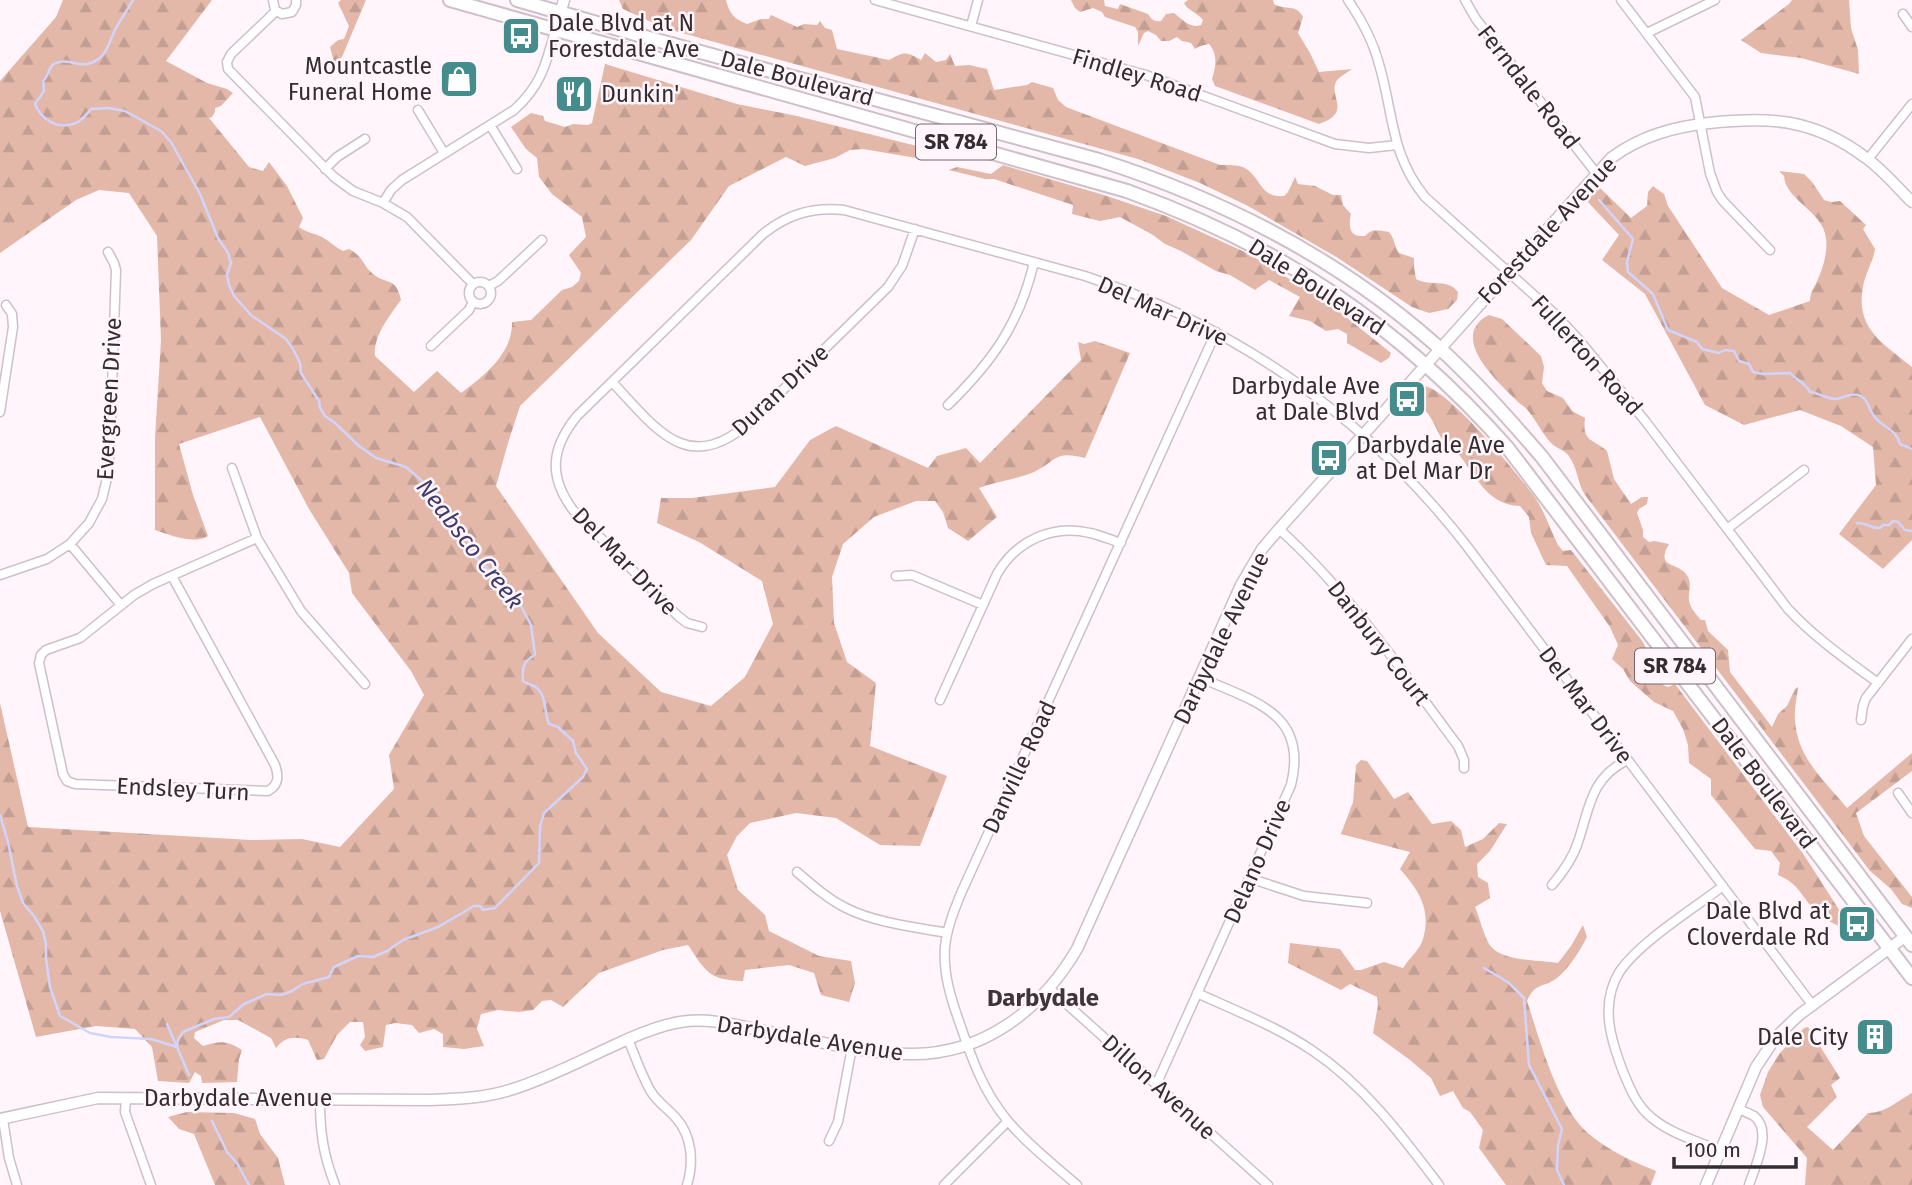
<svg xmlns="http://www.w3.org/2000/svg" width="1912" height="1185" font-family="'Fira Sans',sans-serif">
<defs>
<pattern id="forest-firs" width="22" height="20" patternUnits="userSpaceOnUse" patternTransform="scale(1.75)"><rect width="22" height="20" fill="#e3b8a9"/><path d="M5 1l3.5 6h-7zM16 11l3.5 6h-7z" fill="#c39e92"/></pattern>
</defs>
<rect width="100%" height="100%" fill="#fff5fb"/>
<!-- forest -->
<path fill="url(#forest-firs)" d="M63,0H212L166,61L207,83L227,89L233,93L221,106L215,108V112L212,117L209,118L249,167L263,171L269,162L287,186L303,218L299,227C307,233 314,233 322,237C329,241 335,247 343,251L349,249C365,258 362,265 373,274C386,285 396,276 401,300C390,315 373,336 375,356L414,392L437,371L461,393C484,376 513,353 512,322L531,320L562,290L572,287L579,281L581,273L569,255L586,237L582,217L552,194L539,177L537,158L526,149L511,127L531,113L543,116L545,121L565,127L573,124L588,125L592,123L605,64L737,104L797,116L941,152L928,160L863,149L850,150L835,158L805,166L786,157L729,186L691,240L520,406L508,443L496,486L598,633L661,692L711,706L745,677L773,624L762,581L699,542L657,523L661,498H692L775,487L810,440L836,426L928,468L937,456L966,448L980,463L1081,360L1078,342L1084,344L1095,341L1130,353L1085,458C1054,450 1057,461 1034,472C1017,479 996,482 979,488L997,517L968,541L948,528L943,512L935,501H916L874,517L843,544L832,577L834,623L847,662L876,683L870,746L947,776L920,846L880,845L836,818L796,813L750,823L737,836L727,855L738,890L765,915L769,931L819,956L851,961L855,983L849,1002L821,995L814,973L789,965L745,970L743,981C709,980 706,972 688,945L663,950L599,973L563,1007L551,1000L542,1001L533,1010L519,1012L498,1010L481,1014L477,1029L484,1046L464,1049L443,1047V1034L434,1029L419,1033L412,1025L395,1023L386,1025L383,1047L365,1051L360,1045L365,1037L363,1022H350L337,1035L324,1059L317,1060L308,1040C294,1036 285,1037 276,1048L271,1038L238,1020H224L195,1032L194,1038L203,1046C220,1041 226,1040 242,1050L239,1059L237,1082L202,1083L201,1076L195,1072L189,1083L158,1081L152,1047L135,1029L96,1026L36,1037L0,911V703L28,827L251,840L302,839L340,847L394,789L389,755L424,695L411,671L352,593L349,573L309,509L260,417L179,444L193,495L208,536C194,545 170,535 155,530V438L161,340L157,236L129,193L99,190L76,200L0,253V81L56,17Z
M341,0H366L342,57L334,62L330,47L338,40L344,39L349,26L338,3Z
M619,0H726C729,13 734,19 747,24L761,19H769L771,15L797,27L804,24L817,25L820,21L825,28L832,30L837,49L889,60C904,52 905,51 921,60L925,53L936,62L946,60L950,54L955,66L969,65L987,69L994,90L1027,85L1032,82L1053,88L1058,100L1066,107L1220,165C1229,165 1240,164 1248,170C1262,181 1261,198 1284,196L1288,192L1295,177L1298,184L1315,186L1333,195H1341L1343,205L1351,214C1349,223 1348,236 1361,236C1368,236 1365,234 1372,231C1377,230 1384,231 1389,232C1395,239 1394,246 1399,253L1414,258V267L1416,279C1431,287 1448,278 1458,292L1457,300L1448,309L1429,313L1412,307L1338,258L1248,206L1200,183L1138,159L664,28L623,9Z
M1071,0H1104L1105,6L1118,9L1120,4L1148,14C1151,19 1154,22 1161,21L1166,14L1174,13C1182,19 1190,29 1201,25L1203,20C1198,13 1187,10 1184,3L1188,0H1273L1274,4C1285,11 1296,3 1303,17L1298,33L1310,53L1319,72L1352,69C1348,72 1342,75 1338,79C1325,94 1355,112 1319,124L1215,86L1212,79C1216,67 1218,54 1209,44L1200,46L1195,49L1191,43L1182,41L1177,37L1169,41H1161L1156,35L1148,31L1144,33L1138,46V32L1135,27L1105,17L1102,12L1093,8L1080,12L1075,8Z
M1792,0H1849L1851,28L1858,50L1859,74L1801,58L1761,53L1741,40L1789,4Z
M1003,165L1107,196L1166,216L1249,254L1304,288L1316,293L1391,353L1389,358L1381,363L1347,343V334L1338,329L1326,331L1310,321L1289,316L1300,297L1269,280L1255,290L1230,275L1216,271L1181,251L1165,244L1153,235L1120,217L1100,221L1072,214L1073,205L994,179H985L949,170L957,167L991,174Z
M1779,171L1804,174L1812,182L1824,200L1831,202L1840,201L1866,225L1863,229L1875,249C1873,262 1865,274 1863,287C1855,329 1884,344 1912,367V540L1883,569L1839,534L1876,485L1873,447L1841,426L1800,410L1744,425L1705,405L1645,294L1602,260L1619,235L1585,199L1597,185L1631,218L1647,206L1648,192L1653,186L1664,194L1668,206L1722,288L1769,315L1810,301C1811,289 1813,291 1817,281C1823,269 1828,251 1826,238C1823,211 1785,200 1784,176Z
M1489,315L1502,319L1541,356L1544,367L1542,383L1547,391L1563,398L1572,411L1585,418C1582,442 1592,438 1607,451L1614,479L1631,504L1642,497H1648L1647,504L1639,509L1637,513L1643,530V537L1649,542L1654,541L1669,544C1654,570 1680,561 1688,577C1692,585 1688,592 1689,600C1690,608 1696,614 1701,620H1705L1708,631L1728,650L1730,672L1772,727L1778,714L1787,706L1795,689L1798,687C1797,697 1794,709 1795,720C1797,758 1825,781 1847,808L1912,753V771L1856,813L1864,836L1912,897V908L1902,904L1891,889L1870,871L1585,495C1577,483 1578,467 1568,455C1564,450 1556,448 1551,443C1542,433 1537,422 1529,412C1527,408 1521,405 1517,401C1502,386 1466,354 1474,330C1477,323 1482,318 1489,315Z
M1425,386C1451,392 1517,473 1534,496C1544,510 1550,529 1558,545L1563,551L1571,550L1643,642L1663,685L1668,687L1675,684L1804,855L1845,919L1856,933L1853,936C1843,925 1829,924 1819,914C1801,899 1802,885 1778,875L1780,863L1771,851L1755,849L1711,795V779L1689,763L1688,745L1683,729L1673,711L1654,702L1630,681L1623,669L1612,659L1618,645L1610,627L1567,566L1546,565L1531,533L1529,517L1520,506C1485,505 1475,472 1455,450C1451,446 1445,444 1442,439C1433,424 1430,408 1412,402Z
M1361,760L1367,761L1394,799L1408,792L1432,824L1451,821L1461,830L1465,847L1483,839L1499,823L1507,824L1490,851L1477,864L1478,877L1488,883L1490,898L1475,907C1480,919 1483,933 1489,944C1500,962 1540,960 1558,963L1571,946L1583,925L1587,937C1579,952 1570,967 1557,978C1544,988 1535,982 1527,1001C1540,1040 1557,1107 1589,1134C1609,1151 1632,1161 1656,1171L1651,1185H1506L1479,1148L1483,1130L1470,1112L1463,1108L1453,1091L1440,1096L1431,1078L1410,1060L1373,1033L1378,1005L1377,997L1350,984L1341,990L1288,963L1290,943L1340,949L1355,970H1361L1384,962L1403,968C1408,960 1415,954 1420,946C1423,941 1424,935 1425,930C1429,905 1416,887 1400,869L1410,852L1341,834L1353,802L1356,765Z
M1808,1027L1840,1078L1831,1085L1837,1097L1807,1127L1833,1150L1868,1113C1886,1113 1897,1101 1912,1093V1185H1805L1807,1158L1763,1107L1760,1095L1768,1072L1780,1053L1804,1028Z
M187,1112L234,1113L255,1119L260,1134L278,1158L285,1185H215L194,1134L179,1129L168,1117Z"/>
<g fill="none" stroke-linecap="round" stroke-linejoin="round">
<!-- stream -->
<path stroke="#d2d4fb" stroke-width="2.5" d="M133,0C128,9 121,19 116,28C109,41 107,58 91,63C79,68 66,57 54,64C49,66 49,75 43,81L44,91L35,104C41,119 56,129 73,124C81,122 86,115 91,109L108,108L125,111L161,131L171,142L200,194L218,238L228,253L231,263L227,275L229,285L234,296L252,316L286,339L293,349L300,363L301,373L319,401L320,408L325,416L335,423L359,446L376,458L406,467L421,480L455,523L468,541L475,558L482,563L501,581L520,604L531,625L535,655C523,661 522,668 523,681C529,685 535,685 539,690C547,699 544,714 549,724L558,727L573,741L576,753L587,769L583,777L544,813L540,827L539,863L495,908L483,910L480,906H474L438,927L403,940L387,951L373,957L358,956L334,967L329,977L303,984L292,991L281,995L267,994L244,1004L229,1017L214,1019L183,1032L178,1040L177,1047L189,1075
M1599,200L1633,239L1627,262L1628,272L1653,294L1668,330L1697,342L1702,349L1719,353L1725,350L1734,351L1739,361L1749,364L1753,372L1763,374L1790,373C1796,380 1806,383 1810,392C1819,393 1827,399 1836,399C1843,398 1851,393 1858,395C1869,398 1868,409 1874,416C1882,428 1896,428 1900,444L1912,449
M1857,523C1866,522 1871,529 1880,528L1883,525H1889L1893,521L1898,522L1905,530L1912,531
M0,815L8,842L17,886L23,903L34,916L43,931L46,944V959L50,987L60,1016L90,1033L111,1037L151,1039L177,1047L167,1024
M1484,968L1508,982L1524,998L1529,1065L1562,1129L1558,1145L1557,1170L1564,1185
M212,1121L227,1152L237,1163L249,1185"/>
<!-- minor casing -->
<g stroke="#cebfc8" stroke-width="11">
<path id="minor" d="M273,0L275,10L282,14L292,12L296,5V0
M875,0L1146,75L1335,144L1369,148L1397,145
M1348,0C1361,19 1373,41 1379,64C1394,114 1390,154 1425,197L1555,314L1580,341L1646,422L1788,609C1815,638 1847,660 1878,683
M1465,0L1476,19L1596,173
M1621,0L1695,97L1710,173L1717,192L1723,201L1770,250
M276,11L231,54L227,62L228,69L334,177L353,191L383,203L407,217L473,284
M1903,14L1912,27
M971,26L978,0
M1647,33L1715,0
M418,110L444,153
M490,125L517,169
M1868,159L1912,104
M325,169L337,157L365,139
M383,203L391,190L402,180L514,110C541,86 546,64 555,31
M469 293a11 11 0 1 1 22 0a11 11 0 1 1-22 0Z
M489,286L498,281L542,240
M431,346L469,310L473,302
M612,382C655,427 687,478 750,422L888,287L902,266L915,229
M948,405C992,362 1020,323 1034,262
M0,412L13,327L12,314L6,305
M232,468L257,538L301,611L365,684
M1279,529C1349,592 1401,670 1458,746L1464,760V768
M1727,529L1804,470
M70,544L120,604
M0,575L47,559L70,544L89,523L102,499L107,478L110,447L116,270L114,263L108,252
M172,576L275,765C279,776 279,785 268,791L75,784L67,781L63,774L39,663L41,655L46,650L80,638L134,595L153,584L257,538
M896,576L912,575L983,605
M702,627L687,623L678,616L573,510C548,476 551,448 577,416L763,234C788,214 812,207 844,210L1085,276C1238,327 1367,418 1466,545L1813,1006
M940,700L997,574C1016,541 1052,524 1090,533C1100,535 1111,540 1121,543
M1861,720L1863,706L1866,698L1912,639
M1898,793L1912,813
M797,872C812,885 828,899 846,908C876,923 914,927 947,933
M1249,878L1304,896L1367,903
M1552,885C1563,872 1573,858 1578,842C1590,807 1590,779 1627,760
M1050,989L1268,1185
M1197,993C1236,1011 1278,1027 1313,1051C1365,1086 1402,1136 1439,1185
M628,1039C635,1056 641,1074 650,1090C656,1101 667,1108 676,1118C692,1136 694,1162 687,1185
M1156,1085L1291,785C1309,712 1252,701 1199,677
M126,1098L125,1112L151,1185
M320,1099C320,1132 323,1154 335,1185
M1738,1109C1743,1111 1749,1113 1754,1116C1773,1130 1755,1167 1749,1185
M3,1119L9,1158L17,1185
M829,1141L838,1122L852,1047
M1720,1151C1698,1141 1671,1134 1652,1118C1638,1107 1631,1091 1624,1074C1611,1041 1599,1004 1620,971C1641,941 1693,909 1723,886
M944,1185L1008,1121
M1077,1185C1053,1164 1027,1144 1007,1120C983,1091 972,1059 960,1024C951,999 943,974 945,947C947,927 955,908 962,891L1216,332"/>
</g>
<!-- tertiary casing -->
<g stroke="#cebfc8" stroke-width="13">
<path id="tertiary" d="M555,31L564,0
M0,1119L98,1098L429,1100C458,1099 486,1098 513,1089C548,1078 582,1060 615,1045C636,1035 657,1026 680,1022C709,1017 740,1026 769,1032C815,1040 863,1054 910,1054C983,1055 1041,1010 1077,949L1241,585L1262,549L1279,529L1611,158C1641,136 1673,127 1709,123C1770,116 1815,119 1866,158C1883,170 1897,187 1912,202
M1706,1185L1756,1067L1776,1037L1799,1015L1906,936"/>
</g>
<!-- primary casing -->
<g stroke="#cebfc8" stroke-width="16">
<path id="primary" d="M450,0L1127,191C1282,247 1398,324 1507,447L1912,978
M517,0L649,38L1099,160C1228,201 1349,264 1448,356C1482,388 1512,422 1542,457L1912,945"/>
</g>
<!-- minor -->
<use href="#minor" stroke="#fff" stroke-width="8"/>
<!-- tertiary -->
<use href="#tertiary" stroke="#fff" stroke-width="10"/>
<!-- primary -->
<use href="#primary" stroke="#fff" stroke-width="12"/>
</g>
<!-- icons -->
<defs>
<g id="bus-square" transform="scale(2.0125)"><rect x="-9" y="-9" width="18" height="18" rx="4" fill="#458d8c" stroke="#fff5fb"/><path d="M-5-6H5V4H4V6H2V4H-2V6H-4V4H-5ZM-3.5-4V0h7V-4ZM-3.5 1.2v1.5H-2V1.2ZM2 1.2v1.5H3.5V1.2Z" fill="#fff"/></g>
<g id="shop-square" transform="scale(2.0125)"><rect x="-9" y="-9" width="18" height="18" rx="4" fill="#458d8c" stroke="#fff5fb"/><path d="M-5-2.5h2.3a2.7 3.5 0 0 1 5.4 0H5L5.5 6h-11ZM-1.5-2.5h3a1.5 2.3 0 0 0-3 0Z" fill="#fff"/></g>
<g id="restaurant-square" transform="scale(2.0125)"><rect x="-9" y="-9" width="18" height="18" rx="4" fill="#458d8c" stroke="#fff5fb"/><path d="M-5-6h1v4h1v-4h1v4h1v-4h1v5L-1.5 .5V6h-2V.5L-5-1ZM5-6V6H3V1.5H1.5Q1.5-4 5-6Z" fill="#fff"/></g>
<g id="building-square" transform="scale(2.0125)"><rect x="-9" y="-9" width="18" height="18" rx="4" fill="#458d8c" stroke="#fff5fb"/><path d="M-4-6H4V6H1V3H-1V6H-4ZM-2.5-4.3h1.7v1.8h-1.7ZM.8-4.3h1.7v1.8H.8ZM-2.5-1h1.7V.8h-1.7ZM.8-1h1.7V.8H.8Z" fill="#fff"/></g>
</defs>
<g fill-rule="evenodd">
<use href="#bus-square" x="521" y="36"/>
<use href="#shop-square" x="459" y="79"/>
<use href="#restaurant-square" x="574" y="94"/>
<use href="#bus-square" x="1407" y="399"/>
<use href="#bus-square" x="1329" y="458"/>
<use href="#bus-square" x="1857" y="924"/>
<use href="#building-square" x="1875" y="1037"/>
</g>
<g text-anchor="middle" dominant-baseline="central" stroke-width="5" stroke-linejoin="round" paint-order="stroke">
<!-- shield labels -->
<g fill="#fff5fb" stroke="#70696d" stroke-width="2">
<rect x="916" y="124.5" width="80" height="35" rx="5"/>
<rect x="1635" y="648.5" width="80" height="35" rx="5"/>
</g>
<g font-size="21" font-weight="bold" fill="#332d30">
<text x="956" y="142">SR 784</text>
<text x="1675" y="666">SR 784</text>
</g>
<!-- poi labels -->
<g font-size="23" fill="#332d30" stroke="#fff5fb" text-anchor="end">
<text x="548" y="23" text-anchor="start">Dale Blvd at N<tspan x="548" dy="26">Forestdale Ave</tspan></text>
<text x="432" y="66">Mountcastle<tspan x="432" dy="26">Funeral Home</tspan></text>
<text x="601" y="94" text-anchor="start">Dunkin'</text>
<text x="1380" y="386">Darbydale Ave<tspan x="1380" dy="26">at Dale Blvd</tspan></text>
<text x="1356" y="445" text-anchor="start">Darbydale Ave<tspan x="1356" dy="26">at Del Mar Dr</tspan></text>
<text x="1830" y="911">Dale Blvd at<tspan x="1830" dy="26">Cloverdale Rd</tspan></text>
<text x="1848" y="1037">Dale City</text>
</g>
<!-- street labels -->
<g font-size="23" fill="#332d30" stroke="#fff5fb">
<text transform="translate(1137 75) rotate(17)">Findley Road</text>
<text transform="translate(797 78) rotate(15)">Dale Boulevard</text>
<text transform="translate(1529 87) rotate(52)">Ferndale Road</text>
<text transform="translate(1547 230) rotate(-47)">Forestdale Avenue</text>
<text transform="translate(1317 287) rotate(33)">Dale Boulevard</text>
<text transform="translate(1163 311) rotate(24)">Del Mar Drive</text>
<text transform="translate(1587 355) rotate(48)">Fullerton Road</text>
<text transform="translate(780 390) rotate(-43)">Duran Drive</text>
<text transform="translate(109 399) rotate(-87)">Evergreen Drive</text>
<text transform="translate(625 561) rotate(46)">Del Mar Drive</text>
<text transform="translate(1221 638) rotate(-64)">Darbydale Avenue</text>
<text transform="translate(1379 643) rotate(52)">Danbury Court</text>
<text transform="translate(1586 705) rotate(53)">Del Mar Drive</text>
<text transform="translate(1019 767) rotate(-65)">Danville Road</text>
<text transform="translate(1764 783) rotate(53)">Dale Boulevard</text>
<text transform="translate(183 789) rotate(3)">Endsley Turn</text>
<text transform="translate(1257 861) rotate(-66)">Delano Drive</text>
<text transform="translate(810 1038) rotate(9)">Darbydale Avenue</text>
<text transform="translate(1159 1087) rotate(42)">Dillon Avenue</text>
<text x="238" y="1098">Darbydale Avenue</text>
</g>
<!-- water labels -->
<g font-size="24" font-style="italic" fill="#3c3b6c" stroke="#fff5fb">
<text transform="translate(470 544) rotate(52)">Neabsco Creek</text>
</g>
<!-- neighbourhood labels -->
<g font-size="24" font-weight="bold" fill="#40343b" stroke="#fff5fb">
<text x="1043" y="998">Darbydale</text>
</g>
</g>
<!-- scale -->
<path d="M1674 1157v10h122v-10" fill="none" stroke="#332d30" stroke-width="3.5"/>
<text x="1685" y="1157" font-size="21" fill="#332d30" stroke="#fff5fb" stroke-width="5" paint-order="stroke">100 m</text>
</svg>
